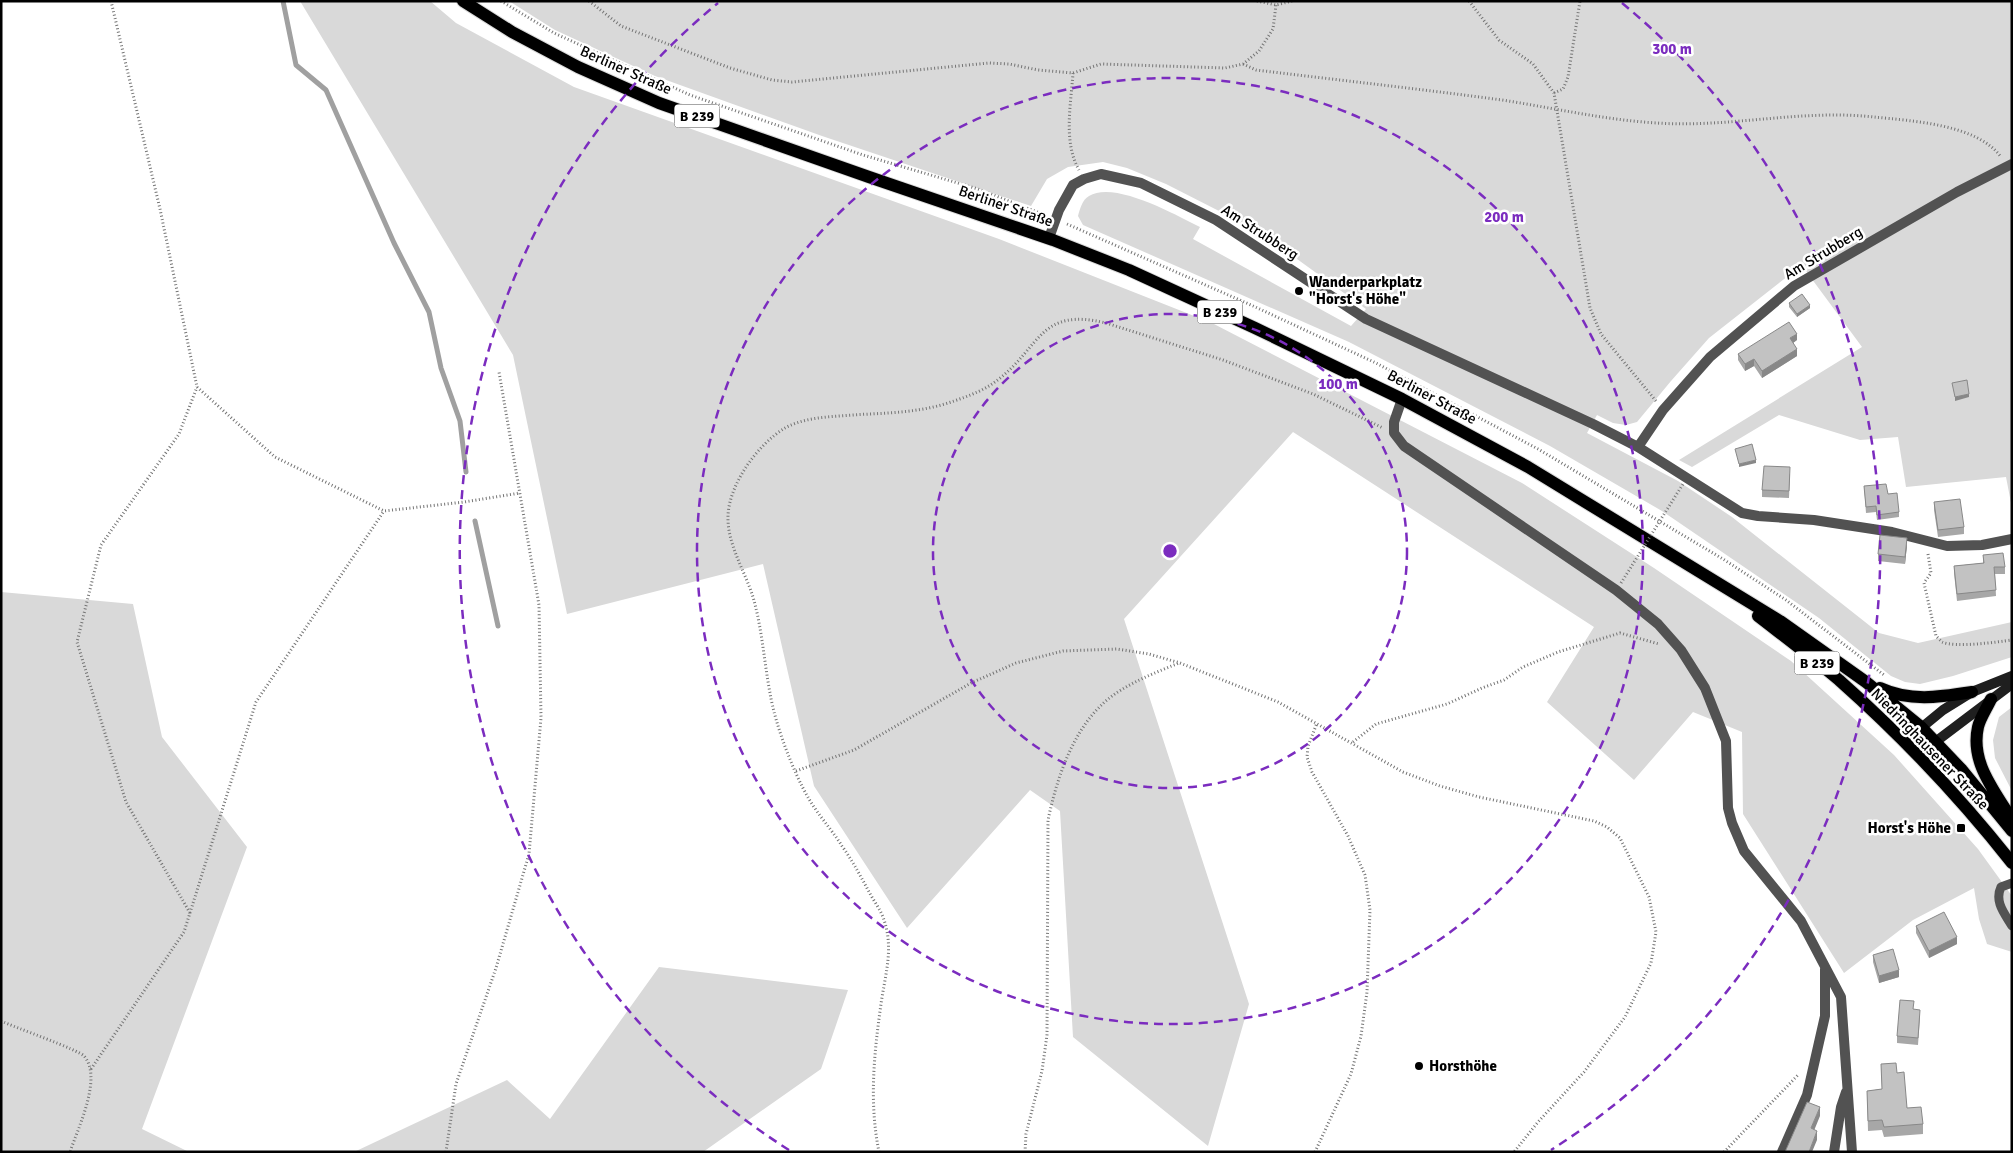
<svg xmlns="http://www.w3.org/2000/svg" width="2013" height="1153" font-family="Signika,sans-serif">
<rect width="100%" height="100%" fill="#fff"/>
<!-- green -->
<path fill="#d9d9d9" d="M300,1H430L456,23L574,87L999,239L1212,323L1522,483L1654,568L1791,661L1894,755L1978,849L2012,896V952L1987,944L1979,919L1974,888L1913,920L1844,973L1743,814L1742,732L1693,712L1634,780L1547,702L1594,627L1293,432L1124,619L1249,1004L1208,1146L1073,1037L1060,811L1030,790L907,928L814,786L763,564L567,614L513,355Z
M509,1H2012V508L2006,477L1906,487L1898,437L1860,440L1779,415L1692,467L1679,460L1862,347L1803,267L1788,276L1709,338L1671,381L1637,422L1626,425L1613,423L1597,415L1587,433L1678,481L1732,517L1879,633L1918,643L2012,622V657L1953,676L1920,684L1905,682L1891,676L1819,618L1662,511L1550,446L1349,342L1083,225L1078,216C1080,209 1082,200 1089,196C1114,180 1176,215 1200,227L1193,239L1351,326L1366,309L1286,251L1221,212L1166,184L1127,168L1103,162L1068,167L1047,179L1031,206L822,136L655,76L555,30Z
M1,592L133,604L162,737L247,847L142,1129L189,1152H1Z
M2012,707V791L1995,758L1993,740L1999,717Z
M659,967L848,990L821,1069L703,1152H354L507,1080L550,1119Z"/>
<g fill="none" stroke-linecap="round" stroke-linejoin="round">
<!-- stream -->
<path stroke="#a0a0a0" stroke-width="5" d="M283,1L296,65L326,90L394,243L429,312L441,368L460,421L466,472
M475,521L498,626"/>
<!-- primary casing -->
<g stroke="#dbdbdb" stroke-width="14">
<path id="primary" d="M463,1L512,32L578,67L659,103L869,177L1053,240L1129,270L1255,328L1402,399L1528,467L1780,621L1866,682L1921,727L1962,770L2012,831
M1758,616C1785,637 1813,658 1839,680C1902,736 1960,797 2012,863
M1880,688C1910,702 1940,697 1972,692
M1991,699C1987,708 1980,718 1978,727C1970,763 1995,791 2012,820"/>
</g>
<!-- path -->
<path stroke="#747474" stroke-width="3" stroke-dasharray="1 2.5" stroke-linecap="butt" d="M111,1L160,209L197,387L275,457L384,511L464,502L520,493
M501,1L554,33L690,95L863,155L978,189L1045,215
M589,1L621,26L730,68L772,80L792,82L989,63L1009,64L1038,70L1073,73L1101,64L1225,68L1243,64L1259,51L1273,29L1276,5
M1257,1L1276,5L1292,1
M1469,1L1499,40L1533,64L1554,93L1590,308L1601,334L1656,401
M1243,64L1256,70C1338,80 1420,89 1502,100C1554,108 1605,120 1657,123C1729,128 1801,109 1874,117C1912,121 1977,124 2001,157
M1073,73C1071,104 1063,142 1079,170
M1554,93L1563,89L1568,77L1580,1
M1067,224L1251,305L1376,363L1538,449L1723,559L1786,600L1884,675
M1928,554L1931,573L1924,583L1936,636C1936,636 1941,641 1942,642C1955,648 1997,642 2012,640
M1353,742L1376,724L1447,704L1482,688L1504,680L1523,667L1558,652L1620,633L1659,644
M796,771L854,750L971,683L1016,663L1063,651L1117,649L1149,654L1180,663L1278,702L1403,772L1440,786L1479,797L1594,821L1607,827L1620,838L1649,897L1656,932L1651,963L1625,1017L1584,1072L1538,1122L1514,1152
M190,913L126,802L77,642L101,545L179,434L197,387
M1,1021C14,1027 79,1050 84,1056C103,1077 78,1128 70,1152
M91,1069L184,932L256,702L384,511
M446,1152L456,1084L496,968L529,854L541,718L539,605L499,372
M879,1152C869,1102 874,1054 881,1004C885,975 894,949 884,920C881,910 873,900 868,890C860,875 852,860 842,846C832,830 819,816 809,799C793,772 775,724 770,693C764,661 762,628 753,597C745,571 727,544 728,516C729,484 758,444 785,428C805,417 829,417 852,415C884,413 917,413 948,403C966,397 984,391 999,379C1041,346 1040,307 1106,323L1223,360L1313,394L1383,428
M1025,1152L1026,1134L1042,1071L1047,1035L1048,820C1058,773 1077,716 1121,690C1139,679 1159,671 1179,663
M1315,1152L1351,1074L1361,1036L1367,992L1370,910L1365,875L1348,836L1312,772L1307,757L1308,746L1317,723
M1724,1152L1798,1075"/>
<!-- service -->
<path stroke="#525252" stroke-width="9" d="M2012,883L2001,887C1994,902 2005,914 2012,926"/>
<!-- minor -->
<path stroke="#525252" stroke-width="10" d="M1049,238L1059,210L1073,185L1084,179L1101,174L1141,183L1216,220L1366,319L1593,424L1638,447L1742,513L1758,516L1814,520L1892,532L1947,546L1982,545L2012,539
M1402,399L1394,422V433L1404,446L1616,590L1658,624L1681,650L1705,688L1726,741L1728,808L1732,823L1744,851L1801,921L1841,997L1852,1152
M1638,447L1663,410L1710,357L1794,286L1957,192L2012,164
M1782,1152L1807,1095L1825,1016V969
M1834,1152L1841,1107L1846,1092"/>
<!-- secondary -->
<path stroke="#1f1f1f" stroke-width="10" d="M1904,742L1943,710L1972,692L2012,676
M1918,755L2012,684"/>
<!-- primary -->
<use href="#primary" stroke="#000" stroke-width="12"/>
<!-- path-bridge -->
<path stroke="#747474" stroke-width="3" stroke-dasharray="1 2.5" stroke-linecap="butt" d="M1621,583L1683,484"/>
</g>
<!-- wall -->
<path fill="#a7a7a7" d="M1789,303L1810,308L1797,317L1789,307Z
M1797,340L1793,343L1797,356L1762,378L1754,366L1745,371L1738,360V354Z
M1790,474L1789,498L1762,497V490Z
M1864,486L1888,494L1899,512V517L1877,520L1876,512L1866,513Z
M1934,502L1964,527V534L1938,537L1934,510Z
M1907,545L1905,564L1878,561V554Z
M1983,555L2005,567V574H1995L1996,596L1957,601L1954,573V566L1983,563Z
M1916,926L1957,944L1929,958L1916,933Z
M1873,955L1899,977L1879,983L1873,962Z
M1914,1009L1920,1017L1918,1045L1897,1043V1036Z
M1881,1064L1897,1073L1907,1108L1923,1124V1134L1884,1137L1882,1130L1868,1131L1867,1091L1882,1089Z"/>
<!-- shaded-wall -->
<path fill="#888" d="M1810,305V308L1797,317V314Z
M1797,334V340L1790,345V338Z
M1797,349V356L1762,378V371Z
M1754,359V366L1745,371V364Z
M1969,394V397L1955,401V397Z
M1756,460V463L1739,467V464Z
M1907,538V545L1905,564V557Z
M1957,937V944L1929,958V951Z
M1899,970V977L1879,983V976Z
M1820,1107V1116L1811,1138V1128Z
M1817,1131V1140L1812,1152H1809Z"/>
<!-- building -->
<path fill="#c2c2c2" stroke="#888" d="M1802,294L1810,305L1797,314L1789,303Z
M1789,322L1797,334L1790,338L1797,349L1762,371L1754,359L1745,364L1738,354Z
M1967,380L1969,394L1955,397L1952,383Z
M1752,444L1756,460L1739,464L1735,449Z
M1764,466L1790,467L1789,491L1762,490Z
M1886,484L1888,494L1897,493L1899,512L1877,515L1876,506L1866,507L1864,486Z
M1960,499L1964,527L1938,530L1934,502Z
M1880,535L1907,538L1905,557L1878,554Z
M2003,553L2005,567H1994L1996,590L1957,594L1954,566L1984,563L1983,555Z
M1944,912L1957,937L1929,951L1916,926Z
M1893,949L1899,970L1879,976L1873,955Z
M1900,1000L1914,1001L1913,1009L1920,1010L1918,1038L1897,1036Z
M1896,1063L1897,1073L1904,1072L1907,1108L1921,1107L1923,1124L1884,1127L1882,1120L1868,1121L1867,1091L1882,1089L1881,1064Z
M1807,1102L1820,1107L1811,1128L1817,1131L1809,1152H1785Z"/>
<!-- distance rings -->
<g fill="none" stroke="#7b2cbf" stroke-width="2.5" stroke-dasharray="9 6">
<circle cx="1170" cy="551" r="237"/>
<circle cx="1170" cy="551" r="473"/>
<path d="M789 1150A710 710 0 0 1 718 3M1622 3A710 710 0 0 1 1551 1150"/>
</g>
<!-- markers -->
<g fill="#000" stroke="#fff" stroke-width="2">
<circle cx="1299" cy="291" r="5"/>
<rect x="1956" y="823" width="10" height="10" rx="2.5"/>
<circle cx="1419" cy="1066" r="5"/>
</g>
<g text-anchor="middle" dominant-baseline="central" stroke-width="5" stroke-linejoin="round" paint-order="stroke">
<!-- shield labels -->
<g fill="#fff" stroke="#4c4c4c" stroke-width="1">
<rect x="674.5" y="104.5" width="45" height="23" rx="4"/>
<rect x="1197.5" y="300.5" width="45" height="23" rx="4"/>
<rect x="1794.5" y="651.5" width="45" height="23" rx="4"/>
</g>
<g font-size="14" font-weight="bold" fill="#000">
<text x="697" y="116">B 239</text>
<text x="1220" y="312">B 239</text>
<text x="1817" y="663">B 239</text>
</g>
<!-- street labels -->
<g font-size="15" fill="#000" stroke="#fff">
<text transform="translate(626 70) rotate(24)">Berliner Straße</text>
<text transform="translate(1006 206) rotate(19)">Berliner Straße</text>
<text transform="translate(1260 232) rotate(33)">Am Strubberg</text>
<text transform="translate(1823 253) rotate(-31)">Am Strubberg</text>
<text transform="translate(1432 397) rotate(28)">Berliner Straße</text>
<text transform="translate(1930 749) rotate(46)">Niedringhausener Straße</text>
</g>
<!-- poi labels -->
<g font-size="15" font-weight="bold" fill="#000" stroke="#fff" text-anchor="start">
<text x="1309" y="282">Wanderparkplatz<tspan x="1309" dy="17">"Horst's Höhe"</tspan></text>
<text x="1951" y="828" text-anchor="end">Horst's Höhe</text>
<text x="1429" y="1066">Horsthöhe</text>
</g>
</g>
<circle cx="1170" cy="551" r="8" fill="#7b2cbf" stroke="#fff" stroke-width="2.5"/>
<g font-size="15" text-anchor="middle" font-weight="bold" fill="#7b2cbf" stroke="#fff" stroke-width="5" stroke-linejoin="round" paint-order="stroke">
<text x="1672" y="54">300 m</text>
<text x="1504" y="222">200 m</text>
<text x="1338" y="389">100 m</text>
</g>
<!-- border -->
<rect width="2013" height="1153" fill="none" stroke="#000000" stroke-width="5"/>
</svg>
